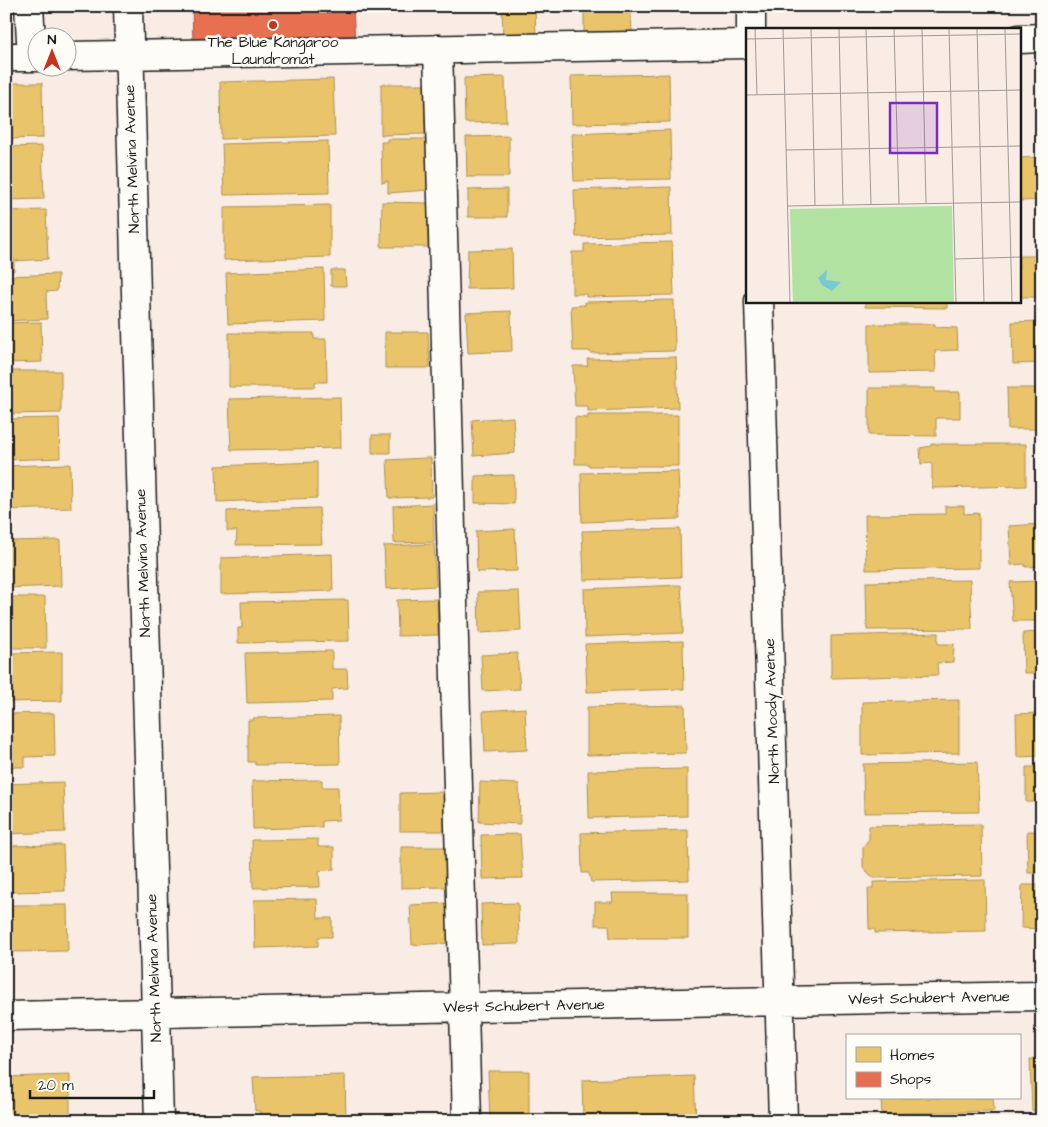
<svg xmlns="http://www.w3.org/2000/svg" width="1048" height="1127" font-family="'Architects Daughter',sans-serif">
<rect width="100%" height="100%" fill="#f8ece5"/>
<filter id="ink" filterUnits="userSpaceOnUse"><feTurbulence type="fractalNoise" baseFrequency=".02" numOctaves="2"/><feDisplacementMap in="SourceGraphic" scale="10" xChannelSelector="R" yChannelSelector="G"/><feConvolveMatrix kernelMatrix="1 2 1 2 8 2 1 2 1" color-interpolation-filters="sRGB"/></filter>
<g filter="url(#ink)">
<!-- homes -->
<path fill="#e9c46a" stroke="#ac9253" d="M502,6H535L536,39L503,41Z
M584,6H631L632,37H584Z
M669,74L670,122L572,124L571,76Z
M505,77L506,122L465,123L464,78Z
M333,79L335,136L221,139L220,82Z
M6,83H42L43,138L6,139Z
M381,84H424L425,134L381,135Z
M670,130L671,179L574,181L572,134Z
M509,136V177H467L466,137Z
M387,139H427L428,190L388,193V181L382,183L381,142H387Z
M328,141L329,193L224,195L222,144Z
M42,146L44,199L6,200V147Z
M1042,157V200L1019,201V158Z
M671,187L672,235L576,237L574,190Z
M507,189V217H468V190Z
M382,202L428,203V247H381Z
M330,205V257L224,260V207Z
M46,210L48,259L14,261V271H6V211Z
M672,242L674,295L586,297V294H572V252H584V244Z
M512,249L513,288L467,289L468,250Z
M1019,256H1042V297H1019Z
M324,269L325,321L228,324L226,273Z
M331,270H345L346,286H331Z
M58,274L57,291L46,292L47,319L6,321V276Z
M674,300L675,351L590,353V351H573L571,306L585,305V302Z
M865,301H947V308L865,307Z
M511,311L512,351L468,353L466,313Z
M1042,321V363L1013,364L1012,322Z
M41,322L42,362L6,363V323Z
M869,324H935V327L957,328L958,350L935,351L936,372L869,373Z
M385,332H428L430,368H385Z
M229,333H314V339H326L327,382H315V387H229Z
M676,357L678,408L588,411V406H575L573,366H588L587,359Z
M6,371H61V413L6,414Z
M869,388H935V392H960V418H936V436L869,435Z
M1007,388H1042V429H1008Z
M340,397L341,448L231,450L229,399Z
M588,415H678V466H589V464H575V417L588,418Z
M513,417L515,453L474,456L472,420Z
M59,418L60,458L6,460V419Z
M372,435H390V453H372Z
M931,444H1026V486L932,488V463L921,464L920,448L931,446Z
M426,458H431L432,497L389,498L387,460Z
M317,462V498L217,502L216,466Z
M70,464L71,508L6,510V466Z
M678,471L680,519L582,522L581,473Z
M514,475V504L475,503V476Z
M433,504L434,542L394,543L393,506Z
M945,506H964V514L979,513V568L866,570L865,515L945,514Z
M319,508L322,544L236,545L237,531H227V511Z
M1042,524V566L1025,567V564L1011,565L1009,526Z
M515,529L517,571L477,572L476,531Z
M680,529L681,577L584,580L582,531Z
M60,540L61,586L6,588V541Z
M434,544L436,586L386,589L384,546Z
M332,554L333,591L221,594V558Z
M970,580L972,629L867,630L866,582Z
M1042,581V621H1013L1010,582Z
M681,585L683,618V633L585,637L584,589Z
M519,591L521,631L479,633L478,592Z
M6,597H45L46,648H6Z
M437,599L438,635L398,636L397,600Z
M348,600L349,641L238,643V628H242L241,602Z
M1042,632V673H1024L1023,633Z
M938,633V644H954L953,662L937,663L938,675L831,678V636Z
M683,641L684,689L587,692L585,644Z
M332,651V669H347L348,688L332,689V701L247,703L245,653Z
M62,652V701L6,702V653Z
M517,653L520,689L483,691L481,655Z
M959,700V753L862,755V702Z
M685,705L686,753L587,755V707Z
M525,708L527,750L485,752L483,711Z
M54,713L55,756L25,757V767H6V714Z
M1042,713V756L1017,757L1016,714Z
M339,716L340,764L255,765V762H248V720H253V718Z
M977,762L979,812L864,813L863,764Z
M1026,767H1042V802H1026Z
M687,769V816L589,818L588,771Z
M322,780V787H338L339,820L322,821V827L253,829L252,781Z
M63,782L65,832L6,834V784Z
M480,782L519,784L520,824L479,822Z
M443,792L444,831H400V793Z
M981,824L982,876L873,878L863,867V847L869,839V826Z
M688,830L689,880L591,882L589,873H582L581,833Z
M1027,831H1042V873H1028Z
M520,834L523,878L482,879L481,835Z
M318,839V847H334V869L319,871L320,887L253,888L252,840Z
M63,845L65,891L6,892V846Z
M401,847H446V887L401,888Z
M985,880L986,931L875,933V929H869L868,888H873V882Z
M1022,885H1042V929L1021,928Z
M612,893H688V938H610L609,925H595V902H613Z
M317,899L318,918H332V937H318V946L255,948L254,900Z
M447,903L449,943L412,945L410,905Z
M518,903L519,944L482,945L481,904Z
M6,905H67L68,951L6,952Z
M1030,1059H1042V1111H1032Z
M488,1071H529V1120H490Z
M70,1075V1119L6,1120V1077Z
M345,1075L346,1121H260V1111H255L253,1077Z
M694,1076L696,1121H583L582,1080Z
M881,1098H993L994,1111L882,1114Z"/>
<!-- shops -->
<path fill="#e76f51" stroke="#aa5641" d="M192,6H353L355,43L193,46Z"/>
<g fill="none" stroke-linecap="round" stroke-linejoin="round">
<!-- minor casing -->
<g stroke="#1c1c1c" stroke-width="31">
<path id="minor" d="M29,6L32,57
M128,6L159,1121
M751,6V29
M1019,39L1042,38
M438,49L467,1121
M68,56L747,44
M6,57H38
M759,301L783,1121
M6,1016L1042,996"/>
</g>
<!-- minor -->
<use href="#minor" stroke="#fdfcf7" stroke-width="28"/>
</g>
</g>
<!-- markers -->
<circle fill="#c8321e" stroke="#fdfcf7" stroke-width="2" cx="273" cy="25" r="5"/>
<g text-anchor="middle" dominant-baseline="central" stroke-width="5" stroke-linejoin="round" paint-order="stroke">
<!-- poi labels -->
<g font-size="15" fill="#1c1c1c" stroke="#fdfcf7">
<text x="273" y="42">The Blue Kangaroo<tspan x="273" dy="17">Laundromat</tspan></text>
</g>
<!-- street labels -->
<g font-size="15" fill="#1c1c1c" stroke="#fdfcf7">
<text transform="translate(132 159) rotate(-92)">North Melvina Avenue</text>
<text transform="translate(143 563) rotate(-92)">North Melvina Avenue</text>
<text transform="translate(772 711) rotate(-92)">North Moody Avenue</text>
<text transform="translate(154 968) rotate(-92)">North Melvina Avenue</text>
<text transform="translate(929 998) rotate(-1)">West Schubert Avenue</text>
<text transform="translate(524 1006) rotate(-1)">West Schubert Avenue</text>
</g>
</g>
<!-- overview -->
<g transform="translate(746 28)">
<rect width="275" height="275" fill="#f8ece5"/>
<path d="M206,178L208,275H47L44,181Z" fill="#b2e2a2"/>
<path d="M81,242L80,252L95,254L86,263L76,257L72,250Z" fill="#79c9d5"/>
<path fill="none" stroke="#a09995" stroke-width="1" d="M9,0L11,67M37,0L44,275M65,0L69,178M93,0L97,177M120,0L125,177M148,0L153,176M176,0L180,175M203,0L210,275M231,0L238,275M259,0L266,275M0,11L275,6M0,67L275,62M40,122L275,118M41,178L275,174M209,231L275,229"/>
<path fill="#7b2cbf" fill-opacity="0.15" stroke="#7b2cbf" stroke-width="2.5" d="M144,75H191V125H144Z"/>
<rect width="275" height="275" fill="none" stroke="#1c1c1c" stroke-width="2.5"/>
</g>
<!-- margin -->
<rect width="1048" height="1127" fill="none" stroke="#fdfcf7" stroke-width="25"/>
<rect x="12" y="12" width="1023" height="1102" fill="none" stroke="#1c1c1c" stroke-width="2" filter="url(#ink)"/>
<!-- legend -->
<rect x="846" y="1034" width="175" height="65" fill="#fdfcf7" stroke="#a3a29f"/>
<rect x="856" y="1047" width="25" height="15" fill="#e9c46a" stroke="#a3a29f"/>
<text x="890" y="1060" font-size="15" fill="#1c1c1c">Homes</text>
<rect x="856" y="1072" width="25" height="15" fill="#e76f51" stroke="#a3a29f"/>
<text x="890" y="1084" font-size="15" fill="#1c1c1c">Shops</text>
<!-- north arrow -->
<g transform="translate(52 52)"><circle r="24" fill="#fdfcf7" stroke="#a3a29f"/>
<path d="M0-4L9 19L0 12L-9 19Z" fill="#c8321e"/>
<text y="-8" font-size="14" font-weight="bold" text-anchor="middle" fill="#1c1c1c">N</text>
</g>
<!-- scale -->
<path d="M30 1090v8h124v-8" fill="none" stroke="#1c1c1c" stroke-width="2.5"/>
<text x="38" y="1090" font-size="15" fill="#1c1c1c" stroke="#fdfcf7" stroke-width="4" paint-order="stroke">20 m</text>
</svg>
